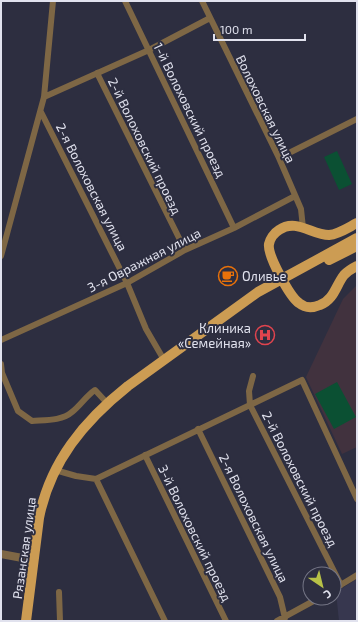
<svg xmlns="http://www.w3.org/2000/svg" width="358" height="622" font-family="'Exo 2',sans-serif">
<rect width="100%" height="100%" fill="#2d2e40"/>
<!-- built -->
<path fill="#37374f" d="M357,579V621H339L336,592Z"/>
<!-- education -->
<path fill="#41323e" d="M357,285V447L342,454L306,377L343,299Z"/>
<!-- green -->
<path fill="#0b5033" d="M337,151L352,184L339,190L324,157Z
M337,382L356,417L334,429L315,394Z"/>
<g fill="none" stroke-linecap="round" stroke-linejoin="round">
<!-- minor -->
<path stroke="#7e6745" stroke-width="6" d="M125,1L234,228
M202,1L279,158L301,209L303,228
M97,73L185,250
M44,97L149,50L210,18
M41,112L127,283L146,329L164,360
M279,158L357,119
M1,256L44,97L53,1
M1,340L127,283L185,250L234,228L295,196
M1,364L2,373L18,411L32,421C45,420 62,421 72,412C80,406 86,396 95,390L107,403
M198,429L280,597L285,618
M145,455L226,621
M55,470L76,476L96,479L250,405L249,391L253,376
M96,479L165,621
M341,585L250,405L302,380L357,499
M334,589L357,575
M59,592L60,621
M277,621L319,598"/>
<!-- tertiary -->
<path stroke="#7e6745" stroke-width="8" d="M1,554L33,560"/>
<!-- primary -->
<path stroke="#cc9c53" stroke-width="10" d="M357,223C349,227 339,234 329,235C312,235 296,218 279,230C274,233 270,239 269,244C267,255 290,297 299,303C305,308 313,308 320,305C334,300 336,285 344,275C348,271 353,268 357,266
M329,260L357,246
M26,621L39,518C50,462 84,421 128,386L258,292L357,238"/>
</g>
<!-- icons -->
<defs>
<g id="cafe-ring" transform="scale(1)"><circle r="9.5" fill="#2d2e40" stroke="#e8710a" stroke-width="1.5"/><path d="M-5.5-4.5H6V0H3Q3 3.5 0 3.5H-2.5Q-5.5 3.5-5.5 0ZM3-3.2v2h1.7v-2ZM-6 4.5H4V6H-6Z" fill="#e8710a"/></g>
<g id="hospital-ring" transform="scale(1)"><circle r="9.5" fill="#2d2e40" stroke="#e0444e" stroke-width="1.5"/><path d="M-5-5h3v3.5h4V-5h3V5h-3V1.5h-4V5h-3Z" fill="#e0444e"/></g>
</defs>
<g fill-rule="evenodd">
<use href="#cafe-ring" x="228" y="276"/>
<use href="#hospital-ring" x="265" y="335"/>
</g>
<g text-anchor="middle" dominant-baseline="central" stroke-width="4" stroke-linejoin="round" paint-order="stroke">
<!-- street labels -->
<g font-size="13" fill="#e1e2ee" stroke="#2d2e40">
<text transform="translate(266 109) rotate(64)">Волоховская улица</text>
<text transform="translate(190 110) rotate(64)">1-й Волоховский проезд</text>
<text transform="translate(145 146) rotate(64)">2-й Волоховский проезд</text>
<text transform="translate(92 187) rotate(63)">2-я Волоховская улица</text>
<text transform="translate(144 260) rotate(-27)">3-я Овражная улица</text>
<text transform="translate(300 479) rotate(63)">2-й Волоховский проезд</text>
<text transform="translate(254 518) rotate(64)">2-я Волоховская улица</text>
<text transform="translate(195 533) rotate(64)">3-й Волоховский проезд</text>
<text transform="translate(24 548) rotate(-82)">Рязанская улица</text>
</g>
<!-- poi labels -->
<g font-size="13" fill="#e1e2ee" stroke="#2d2e40" text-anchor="start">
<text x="242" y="276">Оливье</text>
<text x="251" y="328" text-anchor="end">Клиника<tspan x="251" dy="15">«Семейная»</tspan></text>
</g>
</g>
<!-- border -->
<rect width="358" height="622" fill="none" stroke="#e1e2ee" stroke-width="4"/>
<!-- north arrow -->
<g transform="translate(322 586) rotate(145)"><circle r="19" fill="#2d2e40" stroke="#757686"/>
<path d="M0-3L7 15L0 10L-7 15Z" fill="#b7c147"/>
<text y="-6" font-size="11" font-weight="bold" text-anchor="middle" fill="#e1e2ee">С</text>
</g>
<!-- scale -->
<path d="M214 34v6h91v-6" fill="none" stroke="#e1e2ee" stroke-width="2"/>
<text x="220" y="34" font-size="12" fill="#e1e2ee" stroke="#2d2e40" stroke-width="3" paint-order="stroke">100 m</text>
</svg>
